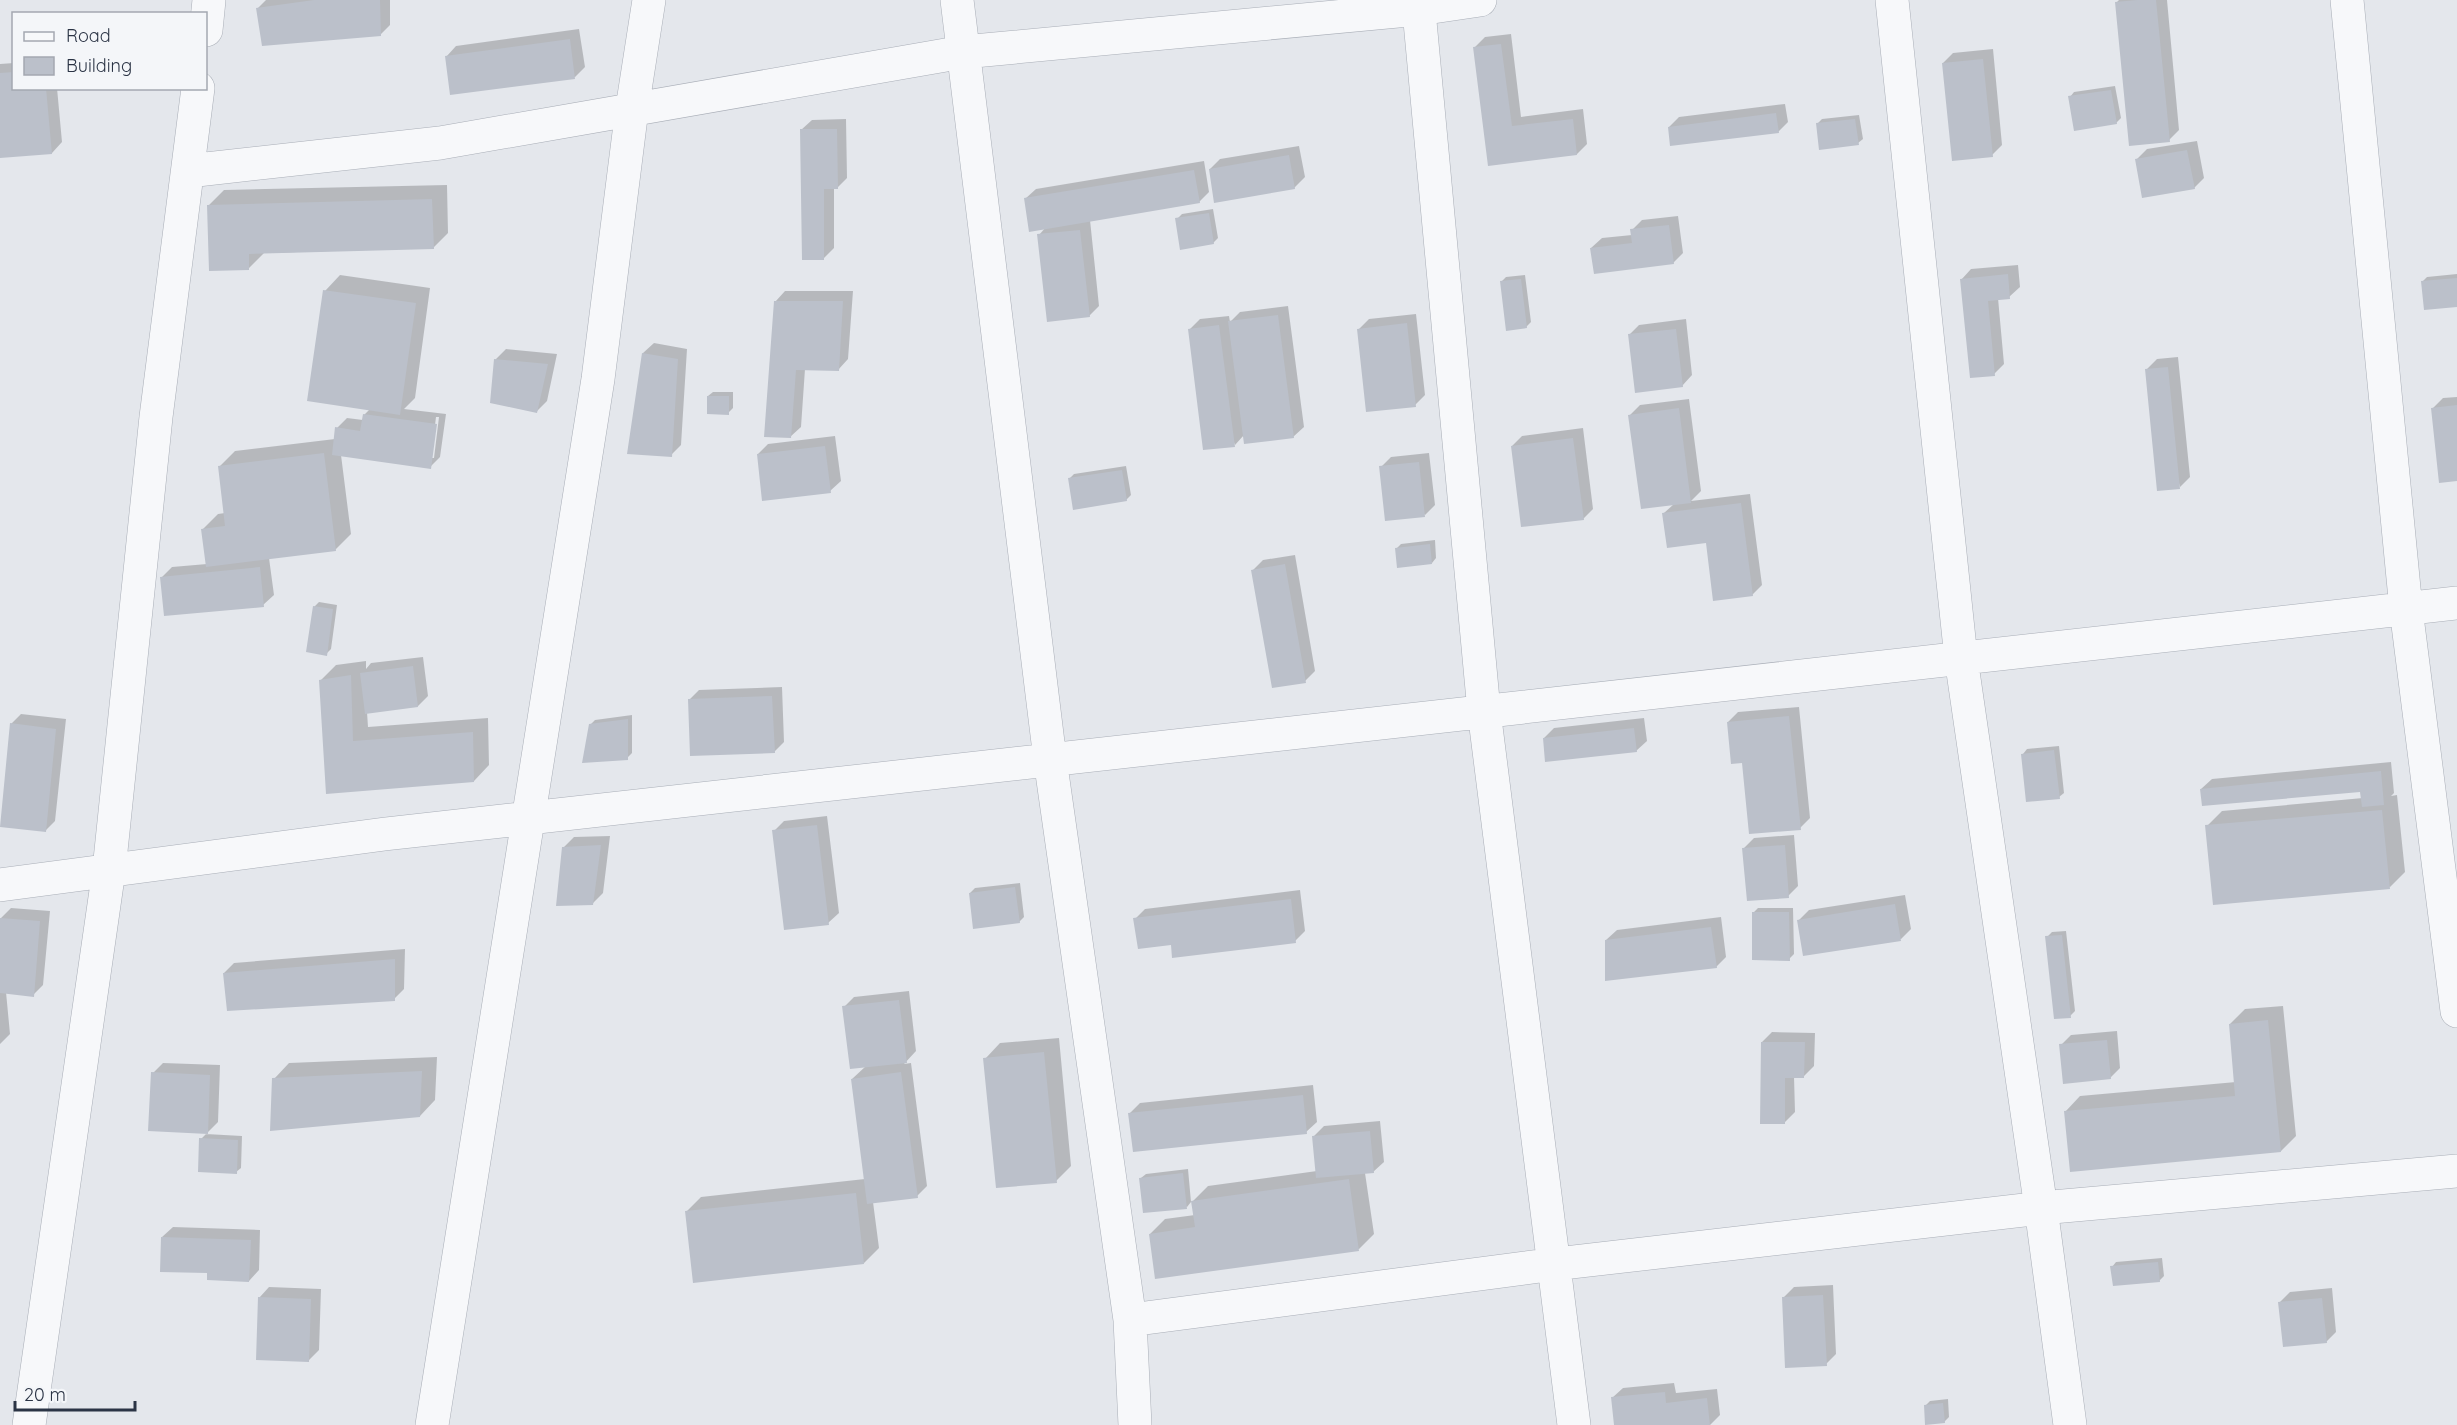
<svg xmlns="http://www.w3.org/2000/svg" width="2457" height="1425" font-family="Quicksand,sans-serif">
<rect width="100%" height="100%" fill="#e4e7ec"/>
<!-- shadow -->
<path fill="#0003" fill-rule="evenodd" d="M266,0H390V25L380,35L258,8Z
M2119,0H2167L2179,130L2169,140L2116,3Z
M579,29L585,67L575,77L446,57L456,46Z
M1511,34L1521,117L1583,109L1587,144L1577,154L1490,165L1475,47L1485,37Z
M1993,49L2002,145L1992,155L1943,63L1953,53Z
M14,63V88H57L62,142L52,153L0,157V64Z
M2115,86L2121,118L2116,123L2070,97L2074,92Z
M1785,104L1788,122L1778,132L1669,127L1679,117Z
M1859,115L1863,139L1858,143L1817,124L1822,119Z
M846,119L847,178L837,188H834V248L824,258L801,130L812,120Z
M2197,141L2204,178L2194,188L2137,159L2147,149Z
M1299,146L1305,177L1294,188L1210,169L1220,159Z
M1204,161L1209,192L1199,202L1090,220L1099,306L1089,316L1039,235L1046,227L1025,199L1036,189Z
M447,185L448,233L433,248L264,253L249,268L209,205L224,190Z
M1213,209L1218,238L1213,243L1177,219L1182,214Z
M1678,216L1683,253L1673,263L1591,248L1602,238L1632,235V230L1642,220Z
M2018,265L2020,287L2009,297L1998,298L2004,364L1994,374L1961,280L1971,269Z
M2457,274V306L2423,281L2427,277Z
M340,275L430,288L415,398L404,409L446,414L440,457L430,467L341,455L351,534L335,550L269,558L274,595L263,605L162,577L172,567L207,564L202,530L218,514L225,513L220,466L235,451L335,439L337,428L347,418L363,420L364,415L370,409L325,291ZM436,417H439L434,458H431Z
M1525,275L1531,322L1526,327L1501,282L1506,277Z
M785,291H853L848,359L838,370L805,369L801,427L790,437L775,302Z
M1288,306L1304,427L1293,437L1244,435L1235,445L1189,330L1200,319L1229,316L1230,322L1240,312Z
M1416,314L1425,395L1415,405L1359,329L1369,319Z
M1686,319L1692,375L1682,386L1629,335L1639,325Z
M654,343L687,349L681,445L671,455L628,452L643,353Z
M506,349L557,354L547,401L537,411L495,360Z
M2178,357L2190,477L2180,487L2147,369L2157,359Z
M713,392H733V408L728,413L708,396Z
M2457,397V480L2433,408L2443,398Z
M1689,399L1701,491L1691,501L1750,494L1762,585L1752,595L1707,541L1664,513L1674,504L1630,415L1640,405Z
M1583,428L1593,509L1583,519L1512,446L1522,436Z
M835,436L841,481L830,491L758,454L768,444Z
M1429,453L1435,505L1425,515L1381,467L1391,457Z
M1126,466L1131,495L1126,500L1069,479L1074,474Z
M1435,540L1436,558L1432,563L1396,549L1401,544Z
M1295,555L1315,671L1305,681L1253,570L1263,560Z
M319,602L337,605L331,649L326,654L314,607Z
M423,657L428,696L418,706L367,712L368,727L488,718L489,765L474,781L328,792L321,680L336,665L366,661V669L371,663Z
M782,687L784,742L774,752L689,700L699,690Z
M1799,707L1810,818L1800,828L1744,761L1728,722L1738,712Z
M21,714L66,719L55,821L45,831L11,724Z
M632,715V753L627,758L590,725L595,720Z
M1644,718L1647,741L1636,751L1544,738L1554,728Z
M2059,746L2064,793L2059,797L2023,754L2027,749Z
M2391,762L2394,793L2391,796L2397,795L2405,872L2390,887L2207,826L2222,811L2363,798L2362,790L2201,789L2212,779Z
M827,816L839,913L828,923L774,831L784,821Z
M1794,835L1798,886L1788,896L1744,848L1754,838Z
M610,836L603,893L593,903L563,848L574,837Z
M1020,883L1024,917L1019,922L970,893L975,888Z
M1300,890L1305,931L1295,941L1172,944L1135,919L1145,909Z
M1905,895L1911,929L1901,939L1799,920L1809,910Z
M11,908L50,911L43,985L33,995L6,992L10,1034L0,1044V932L1,918Z
M1758,908H1793L1794,954L1789,959L1753,913Z
M1721,917L1726,957L1716,967L1606,940L1617,930Z
M2066,931L2075,1011L2070,1016L2047,937L2052,932Z
M405,949L404,989L394,999L224,973L234,963Z
M909,991L916,1051L904,1064L911,1063L927,1186L917,1196L873,1202L879,1248L864,1263L686,1212L701,1197L865,1179L852,1079L866,1066L844,1007L854,997Z
M2283,1006L2296,1136L2281,1151L2065,1112L2080,1096L2236,1082L2230,1024L2245,1009Z
M2117,1031L2120,1068L2110,1078L2061,1045L2071,1035Z
M1772,1032L1815,1033L1814,1066L1804,1076H1794L1795,1112L1784,1123L1762,1042Z
M1059,1038L1071,1166L1056,1181L985,1059L1000,1043Z
M437,1057L435,1100L420,1116L274,1079L289,1063Z
M163,1063L220,1065L218,1122L206,1134L242,1136L241,1168L236,1172L201,1139L208,1132L153,1073Z
M1313,1085L1317,1122L1306,1132L1130,1113L1140,1103Z
M1380,1121L1384,1162L1373,1172L1365,1173L1374,1234L1359,1249L1150,1234L1165,1219L1195,1215L1193,1201L1208,1186L1317,1171L1314,1136L1324,1126Z
M1188,1169L1191,1202L1187,1207L1141,1178L1146,1174Z
M173,1227L260,1230L259,1270L249,1281L208,1272L162,1237Z
M2162,1258L2164,1276L2159,1281L2112,1267L2116,1262Z
M1833,1285L1836,1354L1826,1364L1784,1297L1794,1287Z
M269,1287L321,1289L319,1350L309,1360L259,1298Z
M2332,1288L2336,1332L2326,1342L2280,1302L2290,1292Z
M1674,1383L1676,1393L1717,1389L1720,1415L1710,1425H1615L1612,1398L1623,1388Z
M1948,1399L1949,1417L1944,1422L1925,1406L1930,1401Z"/>
<!-- building -->
<path fill="#bbc0ca" d="M314,0H380L381,36L262,46L256,8Z
M2137,0H2156L2170,142L2129,146L2115,2Z
M570,39L575,79L450,95L445,56Z
M1501,44L1512,126L1573,119L1577,155L1488,166L1473,47Z
M1983,59L1993,157L1952,161L1942,63Z
M14,72V88H46L52,154L0,158V73Z
M2111,90L2117,124L2074,131L2068,96Z
M1776,113L1779,133L1670,146L1668,127Z
M1855,119L1859,145L1819,150L1816,123Z
M800,129H837L838,189H824V260H802Z
M2187,150L2195,189L2142,198L2135,159Z
M1289,155L1295,189L1214,203L1209,169Z
M1194,170L1200,203L1029,232L1024,198Z
M432,199L434,249L249,254V270L209,271L207,205Z
M1209,213L1214,244L1180,250L1175,218Z
M1669,225L1674,264L1594,274L1590,248L1632,243L1630,229Z
M1080,230L1090,317L1047,322L1037,234Z
M2008,274L2010,299L1988,301L1995,376L1970,378L1960,279Z
M2457,278V307L2424,310L2421,281Z
M1521,279L1527,328L1506,331L1500,281Z
M323,290L416,303L400,415L307,401Z
M774,301H843L839,371L796,370L791,438L764,437Z
M1278,315L1294,438L1244,444L1228,321Z
M1407,323L1416,407L1366,412L1357,329Z
M1219,325L1235,447L1203,450L1188,329Z
M1676,329L1683,387L1635,393L1628,334Z
M642,353L678,359L672,457L627,454Z
M494,359L548,364L537,413L490,403Z
M2168,367L2180,489L2157,491L2145,369Z
M707,396H729V415L707,414Z
M2457,405V481L2439,483L2431,408Z
M1679,408L1691,503L1641,509L1628,415Z
M363,414L437,424L431,469L332,455L335,427L360,431Z
M1573,438L1584,520L1521,527L1511,446Z
M825,446L831,493L762,501L757,454Z
M324,453L336,551L206,567L201,529L225,526L218,466Z
M1419,462L1425,517L1385,521L1379,466Z
M1122,470L1127,501L1073,510L1068,478Z
M1741,503L1753,596L1713,601L1706,543L1667,548L1662,513Z
M1430,544L1432,564L1397,568L1395,548Z
M1285,564L1306,683L1272,688L1251,570Z
M260,567L264,607L164,616L160,577Z
M313,606L333,609L327,656L306,652Z
M413,666L418,707L365,714L360,673Z
M351,675L353,741L473,732L474,782L326,794L319,680Z
M772,696L775,753L690,756L688,699Z
M1789,716L1801,830L1749,834L1742,763L1731,764L1727,722Z
M628,719V760L582,763L589,724Z
M10,723L56,729L46,832L0,827Z
M1634,728L1637,752L1545,762L1543,738Z
M2054,750L2060,799L2026,802L2021,754Z
M2381,771L2384,805L2362,807L2360,792L2202,806L2200,789Z
M2382,810L2390,889L2213,905L2205,825Z
M817,825L829,925L784,930L772,830Z
M601,845L593,905L556,906L562,847Z
M1785,845L1789,898L1747,901L1742,848Z
M1015,887L1020,923L973,929L969,893Z
M1291,899L1296,943L1172,958L1171,945L1138,949L1133,918Z
M1895,904L1901,941L1803,956L1797,920Z
M1752,912H1789L1790,961L1752,960Z
M0,918L40,921L34,997L0,993Z
M1711,927L1717,968L1605,981V940Z
M2062,935L2071,1018L2054,1019L2045,936Z
M395,959V1001L227,1011L223,973Z
M899,1000L907,1063L850,1069L842,1006Z
M2268,1020L2281,1152L2070,1172L2064,1111L2235,1096L2229,1024Z
M2107,1040L2111,1079L2063,1084L2059,1044Z
M1761,1042H1805L1804,1078H1785V1124H1760Z
M1044,1052L1057,1183L996,1188L983,1058Z
M422,1071L420,1117L270,1131L272,1078Z
M151,1072L210,1075L208,1134L148,1131Z
M901,1072L918,1198L867,1204L851,1079Z
M1303,1095L1307,1134L1133,1152L1128,1113Z
M1370,1131L1374,1173L1316,1178L1312,1136Z
M199,1138L238,1140L237,1174L198,1172Z
M1183,1173L1187,1209L1143,1213L1139,1178Z
M1349,1179L1359,1251L1155,1279L1149,1234L1195,1227L1191,1201Z
M856,1193L864,1264L693,1283L685,1211Z
M161,1237L251,1240L249,1282L207,1280V1273L160,1272Z
M2158,1262L2160,1282L2113,1286L2110,1266Z
M1823,1295L1827,1366L1785,1368L1782,1297Z
M258,1297L311,1299L309,1362L256,1360Z
M2322,1298L2327,1343L2283,1347L2278,1302Z
M1665,1392L1666,1403L1707,1398L1710,1425H1614L1611,1397Z
M1943,1403L1945,1423L1925,1425L1924,1405Z"/>
<g fill="none" stroke-linecap="round" stroke-linejoin="round">
<!-- street casing -->
<g stroke="#a9aeb7" stroke-width="34">
<path id="street" d="M957,0L1050,759L1130,1320L1135,1425
M1418,0L1484,711L1574,1425
M1892,0L1961,658L2041,1208L2070,1425
M2347,0L2406,609L2457,1011
M206,30L209,0
M188,171L440,143L963,52L1419,9L1480,0
M0,885L385,834L2457,603
M1130,1320L1555,1264L2041,1208L2457,1171
M29,1425L109,870L156,417L198,88
M432,1425L598,379L632,109L649,0"/>
</g>
<!-- street -->
<use href="#street" stroke="#f7f8fa" stroke-width="33"/>
</g>
<!-- legend -->
<rect x="12" y="12" width="195" height="78" fill="#f4f6f9" stroke="#a4a8b1" stroke-width="1.5"/>
<rect x="24" y="32" width="30" height="9" fill="#f7f8fa" stroke="#a4a8b1" stroke-width="1.5"/>
<text x="66" y="42" font-size="18" fill="#2b3445">Road</text>
<rect x="24" y="57" width="30" height="18" fill="#bbc0ca" stroke="#a4a8b1" stroke-width="1.5"/>
<text x="66" y="72" font-size="18" fill="#2b3445">Building</text>
<!-- scale -->
<path d="M15 1401v9h120v-9" fill="none" stroke="#2b3445" stroke-width="3"/>
<text x="24" y="1401" font-size="18" fill="#2b3445" stroke="#f4f6f9" stroke-width="4.5" paint-order="stroke">20 m</text>
</svg>
